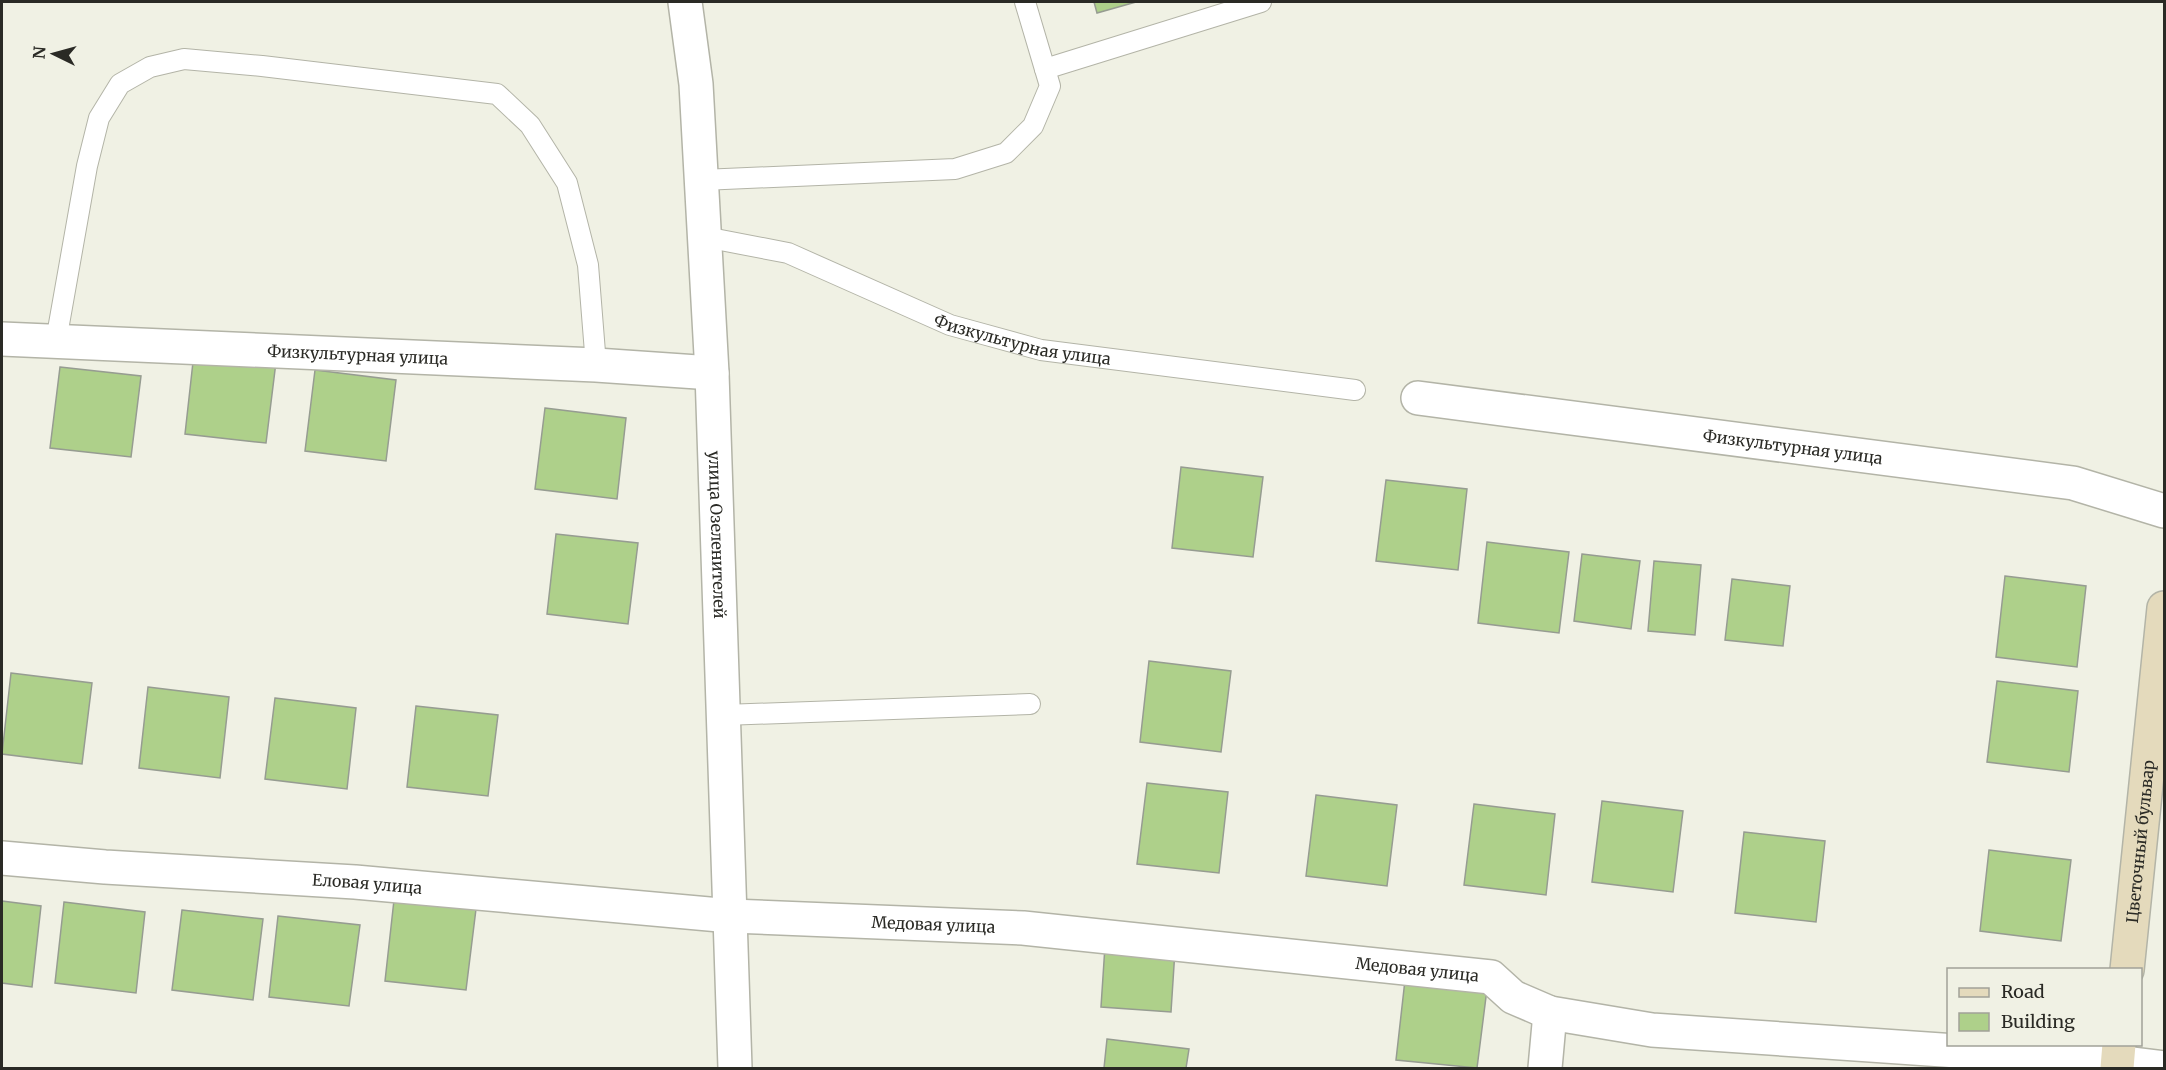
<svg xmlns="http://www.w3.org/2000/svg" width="2166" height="1070" font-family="Merriweather,serif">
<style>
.building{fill:#aed08a;stroke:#969c91;stroke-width:1.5}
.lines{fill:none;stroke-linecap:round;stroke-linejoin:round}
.lane-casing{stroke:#b3b4a7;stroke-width:22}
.street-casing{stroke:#b3b4a7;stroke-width:36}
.secondary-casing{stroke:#b3b4a7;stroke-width:36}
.lane{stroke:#fff;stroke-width:20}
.street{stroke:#fff;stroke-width:33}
.secondary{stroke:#e4dabc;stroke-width:33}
.labels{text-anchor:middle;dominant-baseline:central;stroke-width:4.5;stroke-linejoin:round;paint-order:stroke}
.street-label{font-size:16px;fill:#2a2a25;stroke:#f0f1e4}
</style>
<rect width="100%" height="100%" fill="#f0f1e4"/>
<!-- building -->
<g class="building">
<polygon points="1094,2 1136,2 1097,13"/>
<polygon points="194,353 276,362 266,443 185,434"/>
<polygon points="60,367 141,376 131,457 50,448"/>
<polygon points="315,370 396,380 386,461 305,451"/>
<polygon points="545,408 626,418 617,499 535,489"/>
<polygon points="1181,467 1263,477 1253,557 1172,548"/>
<polygon points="1386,480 1467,489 1458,570 1376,561"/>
<polygon points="556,534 638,543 628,624 547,614"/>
<polygon points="1487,542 1569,552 1559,633 1478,623"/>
<polygon points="1582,554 1640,561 1631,629 1574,621"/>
<polygon points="1654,561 1701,565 1695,635 1648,631"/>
<polygon points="2005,576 2086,586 2077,667 1996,657"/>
<polygon points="1732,579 1790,586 1783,646 1725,640"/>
<polygon points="1149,661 1231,671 1221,752 1140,742"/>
<polygon points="11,673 92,683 82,764 2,754"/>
<polygon points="1997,681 2078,691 2069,772 1987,762"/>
<polygon points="148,687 229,697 220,778 139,768"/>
<polygon points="275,698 356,708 347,789 265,779"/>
<polygon points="416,706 498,715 488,796 407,787"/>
<polygon points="1147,783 1228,792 1219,873 1137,864"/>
<polygon points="1316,795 1397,805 1387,886 1306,876"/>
<polygon points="1602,801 1683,811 1673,892 1592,882"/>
<polygon points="1474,804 1555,814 1546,895 1464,885"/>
<polygon points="1744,832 1825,841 1816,922 1735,913"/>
<polygon points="1989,850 2071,860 2061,941 1980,931"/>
<polygon points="394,900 476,909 466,990 385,981"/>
<polygon points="2,901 41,906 32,987 2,983"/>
<polygon points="64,902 145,912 136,993 55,983"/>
<polygon points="182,910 263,919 253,1000 172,990"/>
<polygon points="278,916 360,925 349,1006 269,997"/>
<polygon points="1105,946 1175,950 1171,1012 1101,1007"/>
<polygon points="1405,980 1487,989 1477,1068 1396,1060"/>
<polygon points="1107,1039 1189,1049 1186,1068 1104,1068"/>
</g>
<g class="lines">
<!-- lane casing -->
<g class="lane-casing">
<g id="lane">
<polyline points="1045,69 1261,2"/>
<polyline points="702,180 955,169 1006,153 1033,126 1050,86 1025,2"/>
<path id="s1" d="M705,237L788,253L950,325L1041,350L1355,390"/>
<polyline points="56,341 87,166 99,118 120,84 150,67 184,59 262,66 497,94 530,125 567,183 588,265 596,365"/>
<polyline points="724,715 1030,704"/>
</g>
</g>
<!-- street casing -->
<g class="street-casing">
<g id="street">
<path id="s2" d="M685,2L696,84L712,373L735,1068"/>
<path id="s3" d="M2,339L596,365L712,373"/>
<path id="s4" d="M1418,398L2073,483L2164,511"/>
<path id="s5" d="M2,858L105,867L355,882L731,916L1023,928L1491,977L1513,997L1550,1013L1652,1030L2117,1062L2164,1068"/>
<polyline points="1545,1068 1550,1013"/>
</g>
</g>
<!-- secondary casing -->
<g class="secondary-casing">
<g id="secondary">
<path id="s6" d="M2127,970L2164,608"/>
<polyline points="2117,1068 2119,1044"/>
</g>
</g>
<!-- lane -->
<use href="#lane" class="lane"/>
<!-- street -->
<use href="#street" class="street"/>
<!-- secondary -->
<use href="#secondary" class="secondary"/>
</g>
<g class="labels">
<!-- street labels -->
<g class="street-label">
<text stroke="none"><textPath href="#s1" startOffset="336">Физкультурная улица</textPath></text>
<text stroke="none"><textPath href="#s3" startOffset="356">Физкультурная улица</textPath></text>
<text stroke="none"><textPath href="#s4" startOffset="378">Физкультурная улица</textPath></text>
<text stroke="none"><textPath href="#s2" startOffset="534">улица Озеленителей</textPath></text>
<text stroke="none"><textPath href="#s6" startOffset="129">Цветочный бульвар</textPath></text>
<text stroke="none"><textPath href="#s5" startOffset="366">Еловая улица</textPath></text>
<text stroke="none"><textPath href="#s5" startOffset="934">Медовая улица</textPath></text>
<text stroke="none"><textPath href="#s5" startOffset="1420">Медовая улица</textPath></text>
</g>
</g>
<!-- border -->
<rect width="2166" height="1070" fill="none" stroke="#2a2a25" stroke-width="6"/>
<!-- legend -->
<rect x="1947" y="968" width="195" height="78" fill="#f0f1e4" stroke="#a1a198" stroke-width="1.5"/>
<rect x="1959" y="988" width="30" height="9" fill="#e4dabc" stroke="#a1a198" stroke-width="1.5"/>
<text x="2001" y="998" font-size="18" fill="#2a2a25">Road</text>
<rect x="1959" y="1013" width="30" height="18" fill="#aed08a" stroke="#a1a198" stroke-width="1.5"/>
<text x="2001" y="1028" font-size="18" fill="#2a2a25">Building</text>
<!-- north arrow -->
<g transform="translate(54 54) rotate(275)" stroke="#f0f1e4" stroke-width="4.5" paint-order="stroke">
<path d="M0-4.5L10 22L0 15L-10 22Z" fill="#2a2a25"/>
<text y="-9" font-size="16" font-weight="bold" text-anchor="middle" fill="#2a2a25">N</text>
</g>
</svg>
